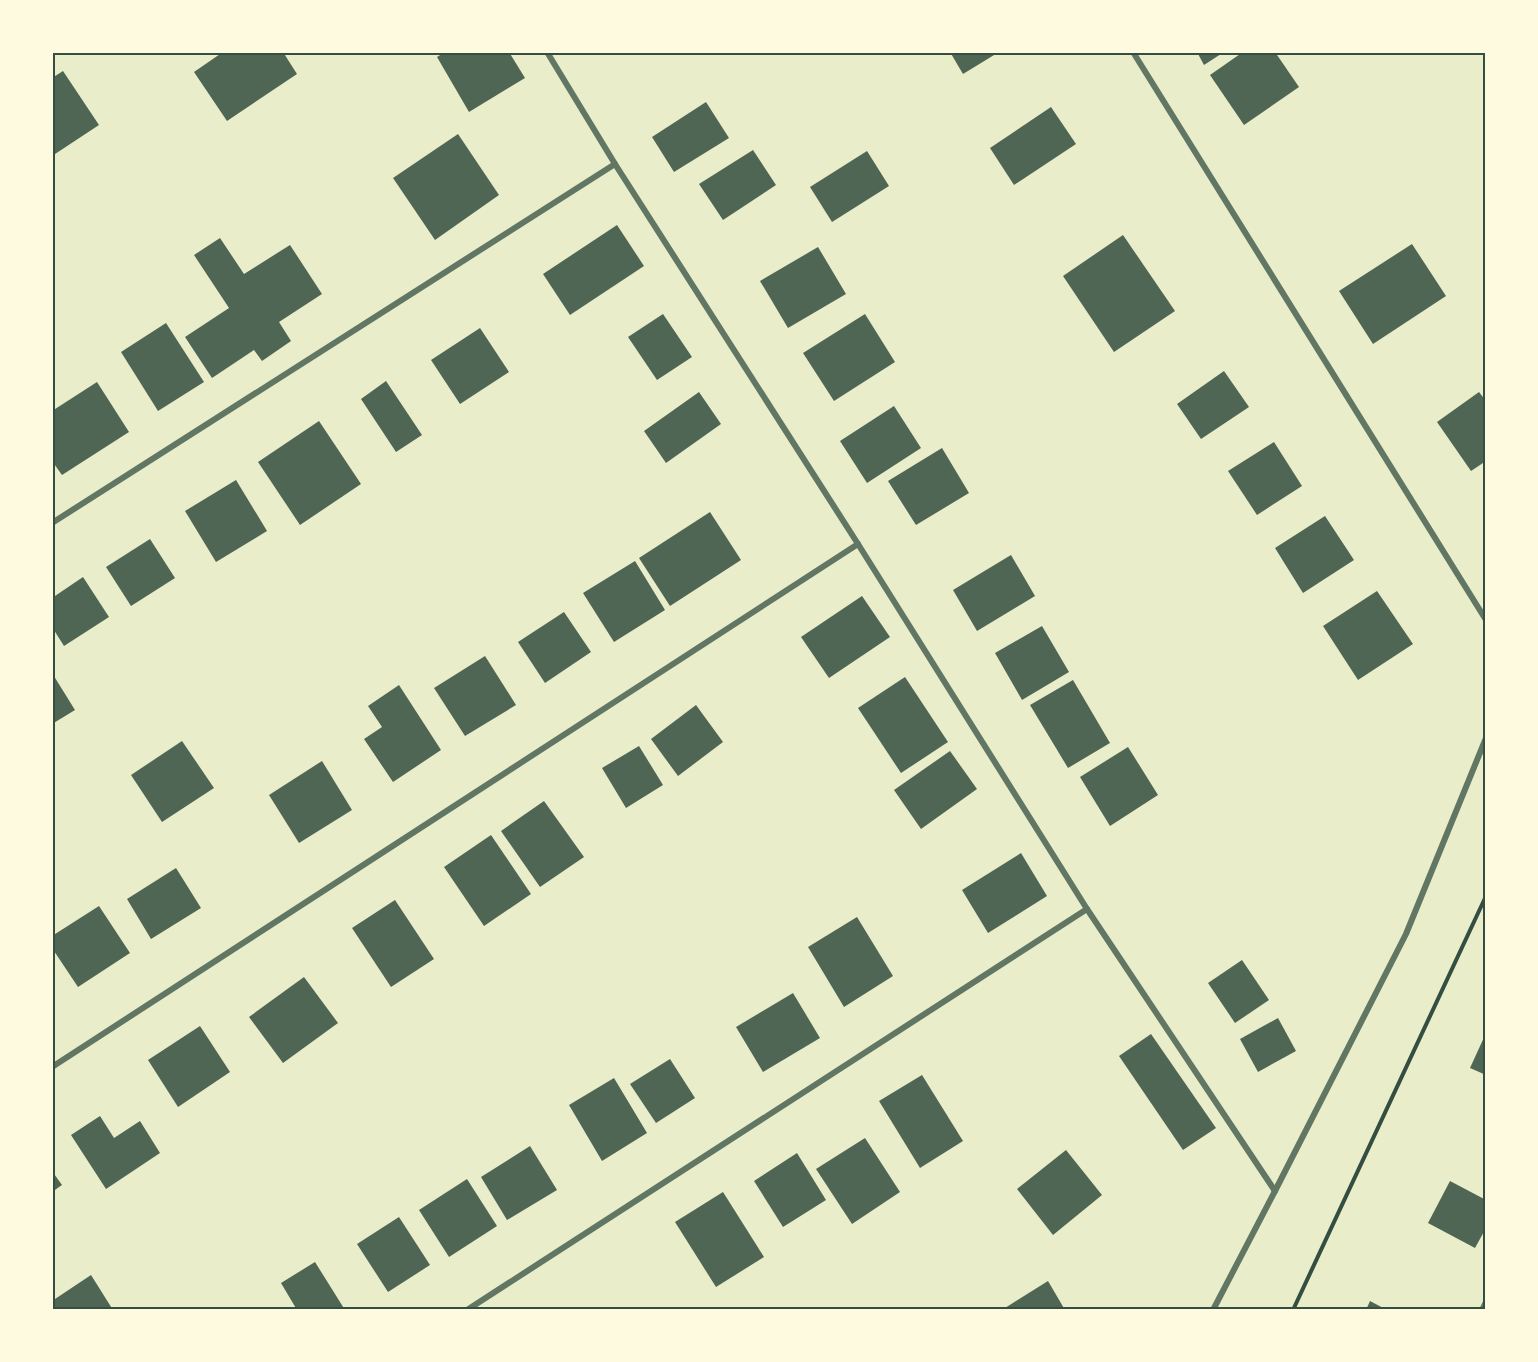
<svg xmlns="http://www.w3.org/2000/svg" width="1538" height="1362" font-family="Inter,sans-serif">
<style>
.building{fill:#4f6655}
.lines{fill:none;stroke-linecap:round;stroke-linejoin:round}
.path{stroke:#344e41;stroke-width:4}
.minor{stroke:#617663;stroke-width:6}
.neatline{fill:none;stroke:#344e41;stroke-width:2}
</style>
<rect width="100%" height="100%" fill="#e9edc9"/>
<!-- building -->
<g class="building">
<polygon points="223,52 283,52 297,74 227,121 194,72"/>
<polygon points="445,52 509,52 525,78 469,112 437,57"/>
<polygon points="950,52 999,52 963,74"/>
<polygon points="1197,52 1224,52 1204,65"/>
<polygon points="1243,52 1275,52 1299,87 1244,125 1210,75"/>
<polygon points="63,71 99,125 52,156 52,78"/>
<polygon points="706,102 729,138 674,172 652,137"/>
<polygon points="1051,107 1076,144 1014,185 990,148"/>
<polygon points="458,134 499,195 435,240 393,178"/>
<polygon points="753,150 776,185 723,220 699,184"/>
<polygon points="867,151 889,186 832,222 810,187"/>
<polygon points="617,225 644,266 570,315 543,274"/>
<polygon points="1123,235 1175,311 1114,352 1063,276"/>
<polygon points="220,238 244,274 290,245 322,294 279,322 291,341 262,361 254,350 212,378 185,337 229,308 194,255"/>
<polygon points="1412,244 1446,296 1373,344 1339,291"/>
<polygon points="818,247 846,294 788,328 760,281"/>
<polygon points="663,314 692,357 657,380 628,337"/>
<polygon points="865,314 895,362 834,401 803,353"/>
<polygon points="166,323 204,382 158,411 121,352"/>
<polygon points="480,328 509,372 460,404 431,360"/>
<polygon points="1224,371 1249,407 1201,439 1177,404"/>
<polygon points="386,381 422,435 396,452 361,399"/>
<polygon points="97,382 129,432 62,475 52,461 52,411"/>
<polygon points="699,392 721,424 666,463 644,431"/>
<polygon points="1479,392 1486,401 1486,461 1471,471 1437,422"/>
<polygon points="894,406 921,448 867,483 840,441"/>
<polygon points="319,421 361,484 300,525 258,462"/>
<polygon points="1274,442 1302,486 1257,515 1228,471"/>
<polygon points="942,448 969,493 916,525 888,481"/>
<polygon points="236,480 267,531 216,562 185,511"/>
<polygon points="710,512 741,560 670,606 639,558"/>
<polygon points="1325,516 1354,560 1303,593 1275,548"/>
<polygon points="150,539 175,578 131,606 106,567"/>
<polygon points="1011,555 1035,596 977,631 953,590"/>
<polygon points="635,561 665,610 614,642 583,593"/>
<polygon points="83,577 109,617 64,646 52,627 52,598"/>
<polygon points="1377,591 1413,644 1358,680 1323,626"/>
<polygon points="862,596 890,637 829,678 801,637"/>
<polygon points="564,612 591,652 545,683 518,642"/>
<polygon points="1042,626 1069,672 1022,700 995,653"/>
<polygon points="485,656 516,705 465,736 434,688"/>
<polygon points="52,673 75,710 52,724"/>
<polygon points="905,677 948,742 901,773 858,708"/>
<polygon points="1073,680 1110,743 1068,768 1030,705"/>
<polygon points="399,685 441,750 393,782 364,739 382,727 368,706"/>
<polygon points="696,705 723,742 678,776 651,739"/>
<polygon points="182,741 214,788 162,822 131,775"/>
<polygon points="639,746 663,785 626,808 602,768"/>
<polygon points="1128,747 1158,795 1110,826 1080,777"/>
<polygon points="950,751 977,789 921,829 894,790"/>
<polygon points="322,761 352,810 299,843 269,795"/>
<polygon points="544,801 584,857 540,887 501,831"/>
<polygon points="491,835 531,894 484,926 444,867"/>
<polygon points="1021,853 1047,896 988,933 962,890"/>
<polygon points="176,868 201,908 151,939 127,899"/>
<polygon points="395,900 434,959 391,987 352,928"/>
<polygon points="99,906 130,953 78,987 52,948 52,936"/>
<polygon points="857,917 893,976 844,1007 808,947"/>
<polygon points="1242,960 1269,1000 1235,1023 1208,983"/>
<polygon points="304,977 338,1023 283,1063 249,1017"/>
<polygon points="793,993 820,1038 763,1072 736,1027"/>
<polygon points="1278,1018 1296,1051 1258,1072 1240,1039"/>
<polygon points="200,1026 230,1072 178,1107 148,1060"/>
<polygon points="1486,1033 1486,1075 1470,1068"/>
<polygon points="1151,1034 1216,1128 1183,1150 1119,1056"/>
<polygon points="670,1059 695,1098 656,1123 630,1084"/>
<polygon points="922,1075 963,1141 920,1168 879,1101"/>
<polygon points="614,1078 647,1133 602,1161 569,1105"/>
<polygon points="100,1116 114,1138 140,1121 160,1153 106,1189 71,1135"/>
<polygon points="865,1138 900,1192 852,1224 816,1169"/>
<polygon points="530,1146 557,1190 507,1220 481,1177"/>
<polygon points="1066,1150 1102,1195 1053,1235 1017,1189"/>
<polygon points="797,1153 826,1200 783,1227 754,1181"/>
<polygon points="52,1171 62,1185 52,1192"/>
<polygon points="467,1179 497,1226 449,1257 419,1210"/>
<polygon points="1450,1181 1486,1200 1486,1228 1475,1248 1428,1223"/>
<polygon points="723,1192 764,1257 716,1287 675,1222"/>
<polygon points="399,1217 430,1265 388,1292 357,1244"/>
<polygon points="315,1262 345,1310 297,1310 281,1283"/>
<polygon points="91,1275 113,1310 52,1310 52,1301"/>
<polygon points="1048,1281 1065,1310 1006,1310 1005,1308"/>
<polygon points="1370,1301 1387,1310 1366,1310"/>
</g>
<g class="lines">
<!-- path -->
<polyline class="path" points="1293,1310 1486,896"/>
<!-- minor -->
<g class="minor">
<polyline points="547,52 615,164 858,544 1087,909 1275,1191"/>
<polyline points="1133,52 1486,620"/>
<polyline points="52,523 615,164"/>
<polyline points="52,1067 858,544"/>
<polyline points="467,1310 1087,909"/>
<polyline points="1213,1310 1275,1191 1406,934 1486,738"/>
<polyline points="1482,1310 1486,1302"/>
</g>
</g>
<!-- border -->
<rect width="1538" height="1362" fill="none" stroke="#fefae0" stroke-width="108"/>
<rect x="54" y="54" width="1430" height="1254" class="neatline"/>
</svg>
